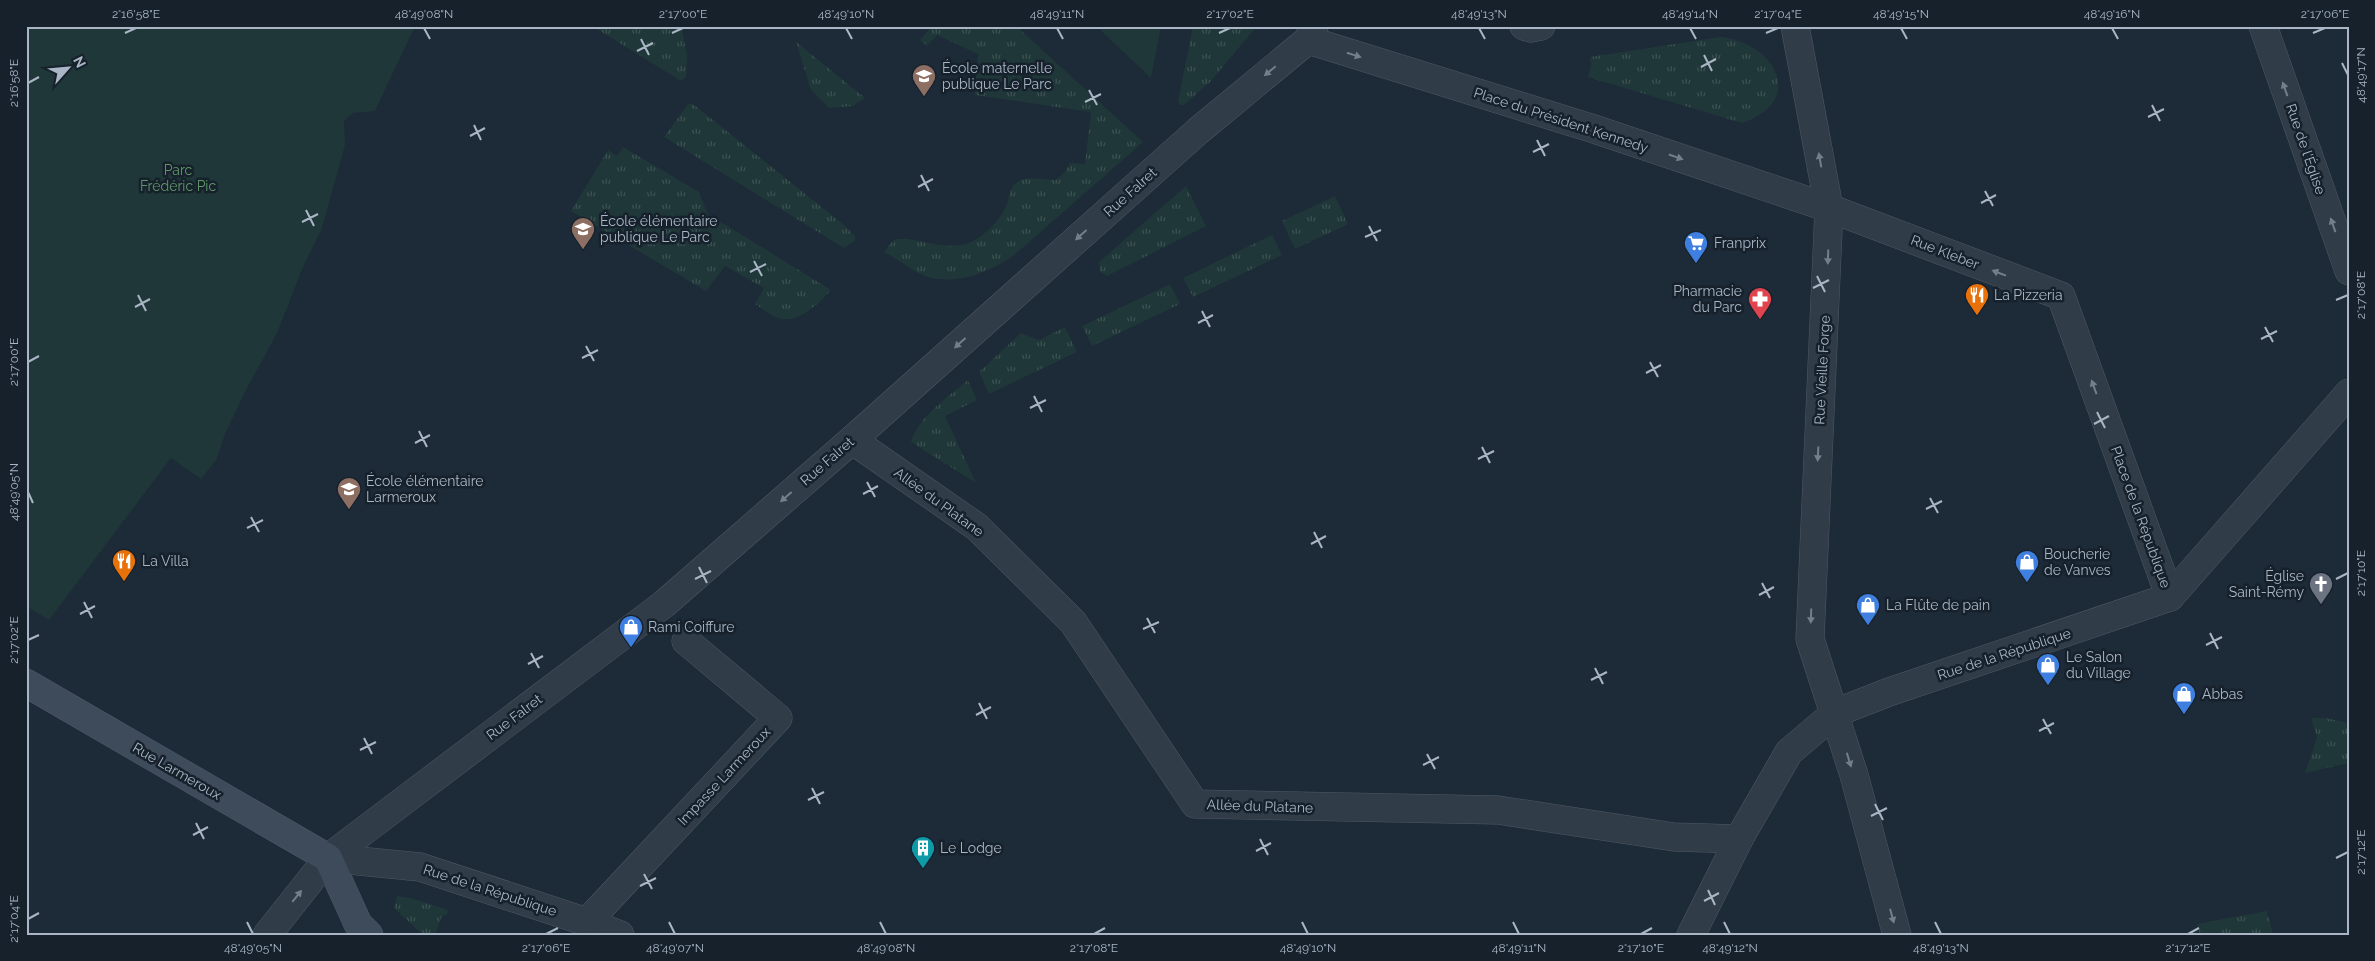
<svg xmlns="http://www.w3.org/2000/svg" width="2375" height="961" font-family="Raleway,sans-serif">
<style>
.grass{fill:url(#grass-tufts)}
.park{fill:#1f3738}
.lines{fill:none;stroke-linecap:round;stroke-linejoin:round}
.street-casing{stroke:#4e5966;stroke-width:29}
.secondary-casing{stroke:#4e5966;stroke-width:29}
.street{stroke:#303c47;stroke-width:28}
.secondary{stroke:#3e4b5b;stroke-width:28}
.oneway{fill:#737f8c}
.ticks{fill:none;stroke:#aab6c5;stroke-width:2}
.labels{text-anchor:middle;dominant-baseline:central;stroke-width:5;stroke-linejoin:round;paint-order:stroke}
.poi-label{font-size:14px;fill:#aab6c5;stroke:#16212c;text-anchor:start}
.street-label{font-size:14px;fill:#aab6c5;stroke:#16212c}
.park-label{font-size:14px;fill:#609769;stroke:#16212c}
.neatline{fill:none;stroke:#aab6c5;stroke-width:2}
.ticks-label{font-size:12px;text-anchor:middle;fill:#aab6c5}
</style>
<defs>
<pattern id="grass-tufts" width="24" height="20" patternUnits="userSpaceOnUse" patternTransform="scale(1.25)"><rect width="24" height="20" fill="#1f3738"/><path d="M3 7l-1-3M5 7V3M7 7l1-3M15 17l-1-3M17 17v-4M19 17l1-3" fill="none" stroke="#3d5253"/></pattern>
</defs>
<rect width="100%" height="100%" fill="#1d2a37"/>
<!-- grass -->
<g class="grass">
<polygon points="592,26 681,26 687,55 686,77 681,81"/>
<path d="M932,26H1016L1143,142L1012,257C987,273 957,285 928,277C913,272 898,259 884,252C887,248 890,243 894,240C907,234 942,251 966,244C982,239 1001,220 1007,204C1010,194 1009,184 1022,180C1031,176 1046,180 1056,180L1065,172L1070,163L1085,164L1091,112L975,95L978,54L937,35L927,46L920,40Z"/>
<polygon points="1193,26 1257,26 1210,82 1184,105 1180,105 1178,101"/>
<path d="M1720,37C1774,42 1808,100 1742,123L1588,77L1591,66L1590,57Z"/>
<polygon points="796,42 865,98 853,106 829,108 811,90"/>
<polygon points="688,104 693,104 844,225 855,236 855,241 844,248 664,137"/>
<path d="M623,147L699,192L708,214L831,290C819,303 798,325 778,318C770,316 762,308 755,304L764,288L725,266L706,291L571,211L608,150L617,156Z"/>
<polygon points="1186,186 1206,226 1107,276 1100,272 1099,262"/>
<polygon points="1335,196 1348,224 1295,249 1282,221"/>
<polygon points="1272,235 1282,255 1193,297 1183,278"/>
<polygon points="1170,284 1180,304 1092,346 1082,326"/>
<polygon points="1065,327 1077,352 989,394 979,372 1021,333 1039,340"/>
<path d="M968,380L977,400L945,416L976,483L911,442C919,416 948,397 968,380Z"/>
<polygon points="2311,718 2325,718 2349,723 2349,763 2305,773 2317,737"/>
<polygon points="397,896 411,898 448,910 447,914 442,916 435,935 423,935 394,908"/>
<polygon points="2267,911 2273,935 2200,935 2197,924"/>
</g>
<!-- park -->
<g class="park">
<polygon points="26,26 415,26 375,111 353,113 344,121 345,145 322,228 303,267 277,333 245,392 225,434 217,459 201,479 171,458 49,620 26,606"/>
<polygon points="1096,26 1161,26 1151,78"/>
</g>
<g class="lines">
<!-- street casing -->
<g class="street-casing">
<g id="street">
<polyline points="1524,26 1531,28 1541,26"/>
<polyline points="1795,26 1829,208 1810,639 1854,775 1897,935"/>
<polyline points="2263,26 2349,271"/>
<polyline points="1308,40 1594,129 1829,208 2061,296 2170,597"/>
<polyline points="852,440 977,527 1073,622 1195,804 1498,810 1674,837 1739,839"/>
<polyline points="328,858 420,867 587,922 620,935"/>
<polyline points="587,922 778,718 686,641"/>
<polyline points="267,935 328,858 664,604 852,440 1198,131 1308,40 1314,26"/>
<polyline points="1691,935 1740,837 1789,752 1835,713 1889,692 2170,597 2349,393"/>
</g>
</g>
<!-- secondary casing -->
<g class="secondary-casing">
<polyline id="secondary" points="26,683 328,858 358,924 369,935"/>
</g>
<!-- street -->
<use href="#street" class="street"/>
<!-- secondary -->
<use href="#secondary" class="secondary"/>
</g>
<!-- one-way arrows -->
<defs><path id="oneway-solid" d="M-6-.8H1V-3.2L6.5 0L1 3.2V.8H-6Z" transform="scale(1.25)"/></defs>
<g class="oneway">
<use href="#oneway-solid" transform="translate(1354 55) rotate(17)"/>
<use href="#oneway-solid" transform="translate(1270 71) rotate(140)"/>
<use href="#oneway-solid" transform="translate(2285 89) rotate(-109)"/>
<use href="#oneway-solid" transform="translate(1676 157) rotate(19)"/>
<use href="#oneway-solid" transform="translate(1820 160) rotate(-100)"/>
<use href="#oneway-solid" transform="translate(2333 225) rotate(-109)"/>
<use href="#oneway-solid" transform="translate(1081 235) rotate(138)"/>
<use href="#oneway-solid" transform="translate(1828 257) rotate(92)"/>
<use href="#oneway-solid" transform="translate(1999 273) rotate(-159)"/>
<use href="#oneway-solid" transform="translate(960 343) rotate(138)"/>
<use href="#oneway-solid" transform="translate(2094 387) rotate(-110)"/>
<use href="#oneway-solid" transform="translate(1818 454) rotate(93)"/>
<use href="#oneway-solid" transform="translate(786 497) rotate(139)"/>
<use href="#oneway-solid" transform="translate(1811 616) rotate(92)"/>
<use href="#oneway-solid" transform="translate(1849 760) rotate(73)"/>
<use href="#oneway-solid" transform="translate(297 896) rotate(-51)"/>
<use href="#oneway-solid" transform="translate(1892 916) rotate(75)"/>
</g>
<!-- ticks -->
<path class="ticks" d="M424,28L430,39M846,28L852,39M1057,28L1063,39M1479,28L1485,39M1690,28L1696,39M1901,28L1907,39M2112,28L2118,39M125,33L136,28M672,33L683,28M1219,33L1230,28M1766,33L1778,28M2313,33L2325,28M641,39L649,55M637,51L653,43M1704,55L1712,71M2342,63L2348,75M1701,67L1716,59M28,83L39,77M1089,90L1097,105M1085,102L1101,94M2152,105L2160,121M2148,117L2164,109M474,125L481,140M470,136L485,128M1537,140L1545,156M1533,152L1549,144M921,175L929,191M918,187L933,179M1985,191L1993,206M1981,203L1996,195M306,210L314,226M302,222L318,214M1369,226L1377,241M1365,237L1381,230M754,261L762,276M750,272L766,264M1817,276L1825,292M1813,288L1829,280M138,295L146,311M2336,300L2348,295M135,307L150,299M1202,311L1210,327M1198,323L1213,315M2265,327L2273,342M2261,339L2277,331M586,346L594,361M582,358L598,350M28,362L39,356M1650,362L1658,377M1646,373L1661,365M1034,396L1042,412M1030,408L1046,400M2097,412L2105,428M2094,424L2109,416M419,431L427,447M415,443L430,435M1482,447L1490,463M1478,459L1494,451M867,482L875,497M28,492L33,503M863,494L878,486M1930,498L1938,513M1926,509L1942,501M251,517L259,532M247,528L263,520M1314,532L1322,548M1311,544L1326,536M699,567L707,583M695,579L711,571M2336,579L2348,573M1762,583L1770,598M1759,595L1774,587M84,602L92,618M80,614L95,606M1147,618L1155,633M1143,629L1159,622M2210,633L2218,649M28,640L39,635M2206,645L2222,637M531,653L539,668M528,664L543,656M1595,668L1603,684M1591,680L1607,672M979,703L987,719M976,715L991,707M2043,719L2051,734M2039,731L2054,723M364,738L372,754M360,750L376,742M1427,754L1435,769M1423,765L1439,757M812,788L820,804M808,800L824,792M1875,804L1883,820M1871,816L1887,808M196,823L204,839M193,835L208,827M1260,839L1268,855M1256,851L1271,843M2336,858L2348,852M644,874L652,889M640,886L656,878M1708,890L1715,905M1704,901L1719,893M28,919L39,913M247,922L253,934M669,922L675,934M880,922L886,934M1302,922L1308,934M1513,922L1519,934M1724,922L1730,934M1935,922L1941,934M546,934L558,928M1094,934L1105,928M1641,934L1652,928M2188,934L2199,928"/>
<!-- icons -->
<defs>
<g id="school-pin" transform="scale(1.25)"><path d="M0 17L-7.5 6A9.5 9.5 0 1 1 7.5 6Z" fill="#8d6e63" stroke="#16212c"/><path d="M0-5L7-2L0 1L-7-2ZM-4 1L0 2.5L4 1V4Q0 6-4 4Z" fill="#fff"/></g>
<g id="supermarket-pin" transform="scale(1.25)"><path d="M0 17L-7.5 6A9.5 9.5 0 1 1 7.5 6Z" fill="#3f7fe0" stroke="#16212c"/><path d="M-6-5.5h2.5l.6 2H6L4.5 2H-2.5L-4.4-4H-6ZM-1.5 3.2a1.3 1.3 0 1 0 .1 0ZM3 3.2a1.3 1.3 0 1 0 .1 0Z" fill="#fff"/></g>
<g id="restaurant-pin" transform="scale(1.25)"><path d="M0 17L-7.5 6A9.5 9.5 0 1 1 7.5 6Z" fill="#e8710a" stroke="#16212c"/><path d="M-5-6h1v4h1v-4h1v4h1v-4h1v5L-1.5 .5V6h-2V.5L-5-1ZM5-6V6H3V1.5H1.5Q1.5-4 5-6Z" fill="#fff"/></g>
<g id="pharmacy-pin" transform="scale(1.25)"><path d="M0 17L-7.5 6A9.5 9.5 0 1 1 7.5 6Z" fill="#e0444e" stroke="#16212c"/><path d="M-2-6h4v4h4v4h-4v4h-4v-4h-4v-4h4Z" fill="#fff"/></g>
<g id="shop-pin" transform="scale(1.25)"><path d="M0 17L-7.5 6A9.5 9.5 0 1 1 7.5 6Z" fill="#3f7fe0" stroke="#16212c"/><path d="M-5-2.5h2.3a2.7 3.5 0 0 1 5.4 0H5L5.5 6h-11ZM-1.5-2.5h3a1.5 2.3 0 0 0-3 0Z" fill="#fff"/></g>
<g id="church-pin" transform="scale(1.25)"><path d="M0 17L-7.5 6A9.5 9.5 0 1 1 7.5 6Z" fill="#6b7280" stroke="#16212c"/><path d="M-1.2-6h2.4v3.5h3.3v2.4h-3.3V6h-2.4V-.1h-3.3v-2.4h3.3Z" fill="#fff"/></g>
<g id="building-pin" transform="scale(1.25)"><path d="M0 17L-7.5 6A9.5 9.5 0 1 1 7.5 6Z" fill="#0f9aa8" stroke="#16212c"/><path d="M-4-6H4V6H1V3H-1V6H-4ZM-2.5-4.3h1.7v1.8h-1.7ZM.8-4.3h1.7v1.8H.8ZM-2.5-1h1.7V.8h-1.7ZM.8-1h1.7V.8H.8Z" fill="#fff"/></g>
</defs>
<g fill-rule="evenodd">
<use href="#school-pin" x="924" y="76"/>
<use href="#school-pin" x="583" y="229"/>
<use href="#supermarket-pin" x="1696" y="243"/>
<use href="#restaurant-pin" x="1977" y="295"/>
<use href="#pharmacy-pin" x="1760" y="299"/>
<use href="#school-pin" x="349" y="489"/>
<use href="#restaurant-pin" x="124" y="561"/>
<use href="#shop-pin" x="2027" y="562"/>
<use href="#church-pin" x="2321" y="584"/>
<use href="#shop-pin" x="1868" y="605"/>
<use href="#shop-pin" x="631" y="627"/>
<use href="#shop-pin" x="2048" y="665"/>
<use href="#shop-pin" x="2184" y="694"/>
<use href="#building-pin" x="923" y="848"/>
</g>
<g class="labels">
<!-- poi labels -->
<g class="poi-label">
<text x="942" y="68">École maternelle<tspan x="942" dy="16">publique Le Parc</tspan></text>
<text x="600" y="221">École élémentaire<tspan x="600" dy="16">publique Le Parc</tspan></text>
<text x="1714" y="243">Franprix</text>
<text x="1742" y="291" text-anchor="end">Pharmacie<tspan x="1742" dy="16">du Parc</tspan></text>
<text x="1994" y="295">La Pizzeria</text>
<text x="366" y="481">École élémentaire<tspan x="366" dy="16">Larmeroux</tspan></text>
<text x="2044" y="554">Boucherie<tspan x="2044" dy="16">de Vanves</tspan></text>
<text x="142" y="561">La Villa</text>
<text x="2304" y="576" text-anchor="end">Église<tspan x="2304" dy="16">Saint-Rémy</tspan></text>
<text x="1886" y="605">La Flûte de pain</text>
<text x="648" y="627">Rami Coiffure</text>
<text x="2066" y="657">Le Salon<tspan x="2066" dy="16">du Village</tspan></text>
<text x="2202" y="694">Abbas</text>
<text x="940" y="848">Le Lodge</text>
</g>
<!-- street labels -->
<g class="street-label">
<text transform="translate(1561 120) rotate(18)">Place du Président Kennedy</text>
<text transform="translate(2306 149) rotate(71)">Rue de l'Église</text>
<text transform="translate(1130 192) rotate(-42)">Rue Falret</text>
<text transform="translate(1945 252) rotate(21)">Rue Kleber</text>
<text transform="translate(1822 370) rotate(-87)">Rue Vieille Forge</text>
<text transform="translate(827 461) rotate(-41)">Rue Falret</text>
<text transform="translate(939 502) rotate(36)">Allée du Platane</text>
<text transform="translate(2141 517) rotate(70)">Place de la République</text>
<text transform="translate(2004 654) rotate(-18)">Rue de la République</text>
<text transform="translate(514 717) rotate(-37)">Rue Falret</text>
<text transform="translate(177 771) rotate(30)">Rue Larmeroux</text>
<text transform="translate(724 776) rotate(-47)">Impasse Larmeroux</text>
<text transform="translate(1260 806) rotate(2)">Allée du Platane</text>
<text transform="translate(490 890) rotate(18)">Rue de la République</text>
</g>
<!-- park labels -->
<g class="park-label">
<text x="178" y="170">Parc<tspan x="178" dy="16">Frédéric Pic</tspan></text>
</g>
</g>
<!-- border -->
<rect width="2375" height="961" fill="none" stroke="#16212c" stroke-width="55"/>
<!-- north arrow -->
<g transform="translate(68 68) rotate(63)" stroke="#16212c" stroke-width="4" paint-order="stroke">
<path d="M0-4L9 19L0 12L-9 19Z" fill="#aab6c5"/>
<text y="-8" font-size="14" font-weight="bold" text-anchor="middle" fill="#aab6c5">N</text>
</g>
<rect x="28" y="28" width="2320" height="906" class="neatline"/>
<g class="ticks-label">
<text x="136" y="18">2°16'58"E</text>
<text x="424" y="18">48°49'08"N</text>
<text x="683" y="18">2°17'00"E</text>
<text x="846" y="18">48°49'10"N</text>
<text x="1057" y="18">48°49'11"N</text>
<text x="1230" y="18">2°17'02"E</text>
<text x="1479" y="18">48°49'13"N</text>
<text x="1690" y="18">48°49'14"N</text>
<text x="1778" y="18">2°17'04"E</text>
<text x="1901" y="18">48°49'15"N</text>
<text x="2112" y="18">48°49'16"N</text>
<text x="2325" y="18">2°17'06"E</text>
<text transform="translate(2361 75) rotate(-90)" y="4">48°49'17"N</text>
<text transform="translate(14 83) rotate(-90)" y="4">2°16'58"E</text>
<text transform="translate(2361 295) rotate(-90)" y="4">2°17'08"E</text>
<text transform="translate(14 362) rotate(-90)" y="4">2°17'00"E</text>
<text transform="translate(14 492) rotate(-90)" y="4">48°49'05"N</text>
<text transform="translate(2361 573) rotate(-90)" y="4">2°17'10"E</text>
<text transform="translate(14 640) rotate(-90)" y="4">2°17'02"E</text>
<text transform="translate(2361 852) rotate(-90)" y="4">2°17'12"E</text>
<text transform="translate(14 919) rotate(-90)" y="4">2°17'04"E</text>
<text x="253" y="952">48°49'05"N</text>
<text x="546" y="952">2°17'06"E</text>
<text x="675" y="952">48°49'07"N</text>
<text x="886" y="952">48°49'08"N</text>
<text x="1094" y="952">2°17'08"E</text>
<text x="1308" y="952">48°49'10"N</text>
<text x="1519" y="952">48°49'11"N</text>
<text x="1641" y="952">2°17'10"E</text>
<text x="1730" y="952">48°49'12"N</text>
<text x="1941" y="952">48°49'13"N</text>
<text x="2188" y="952">2°17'12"E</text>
</g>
</svg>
